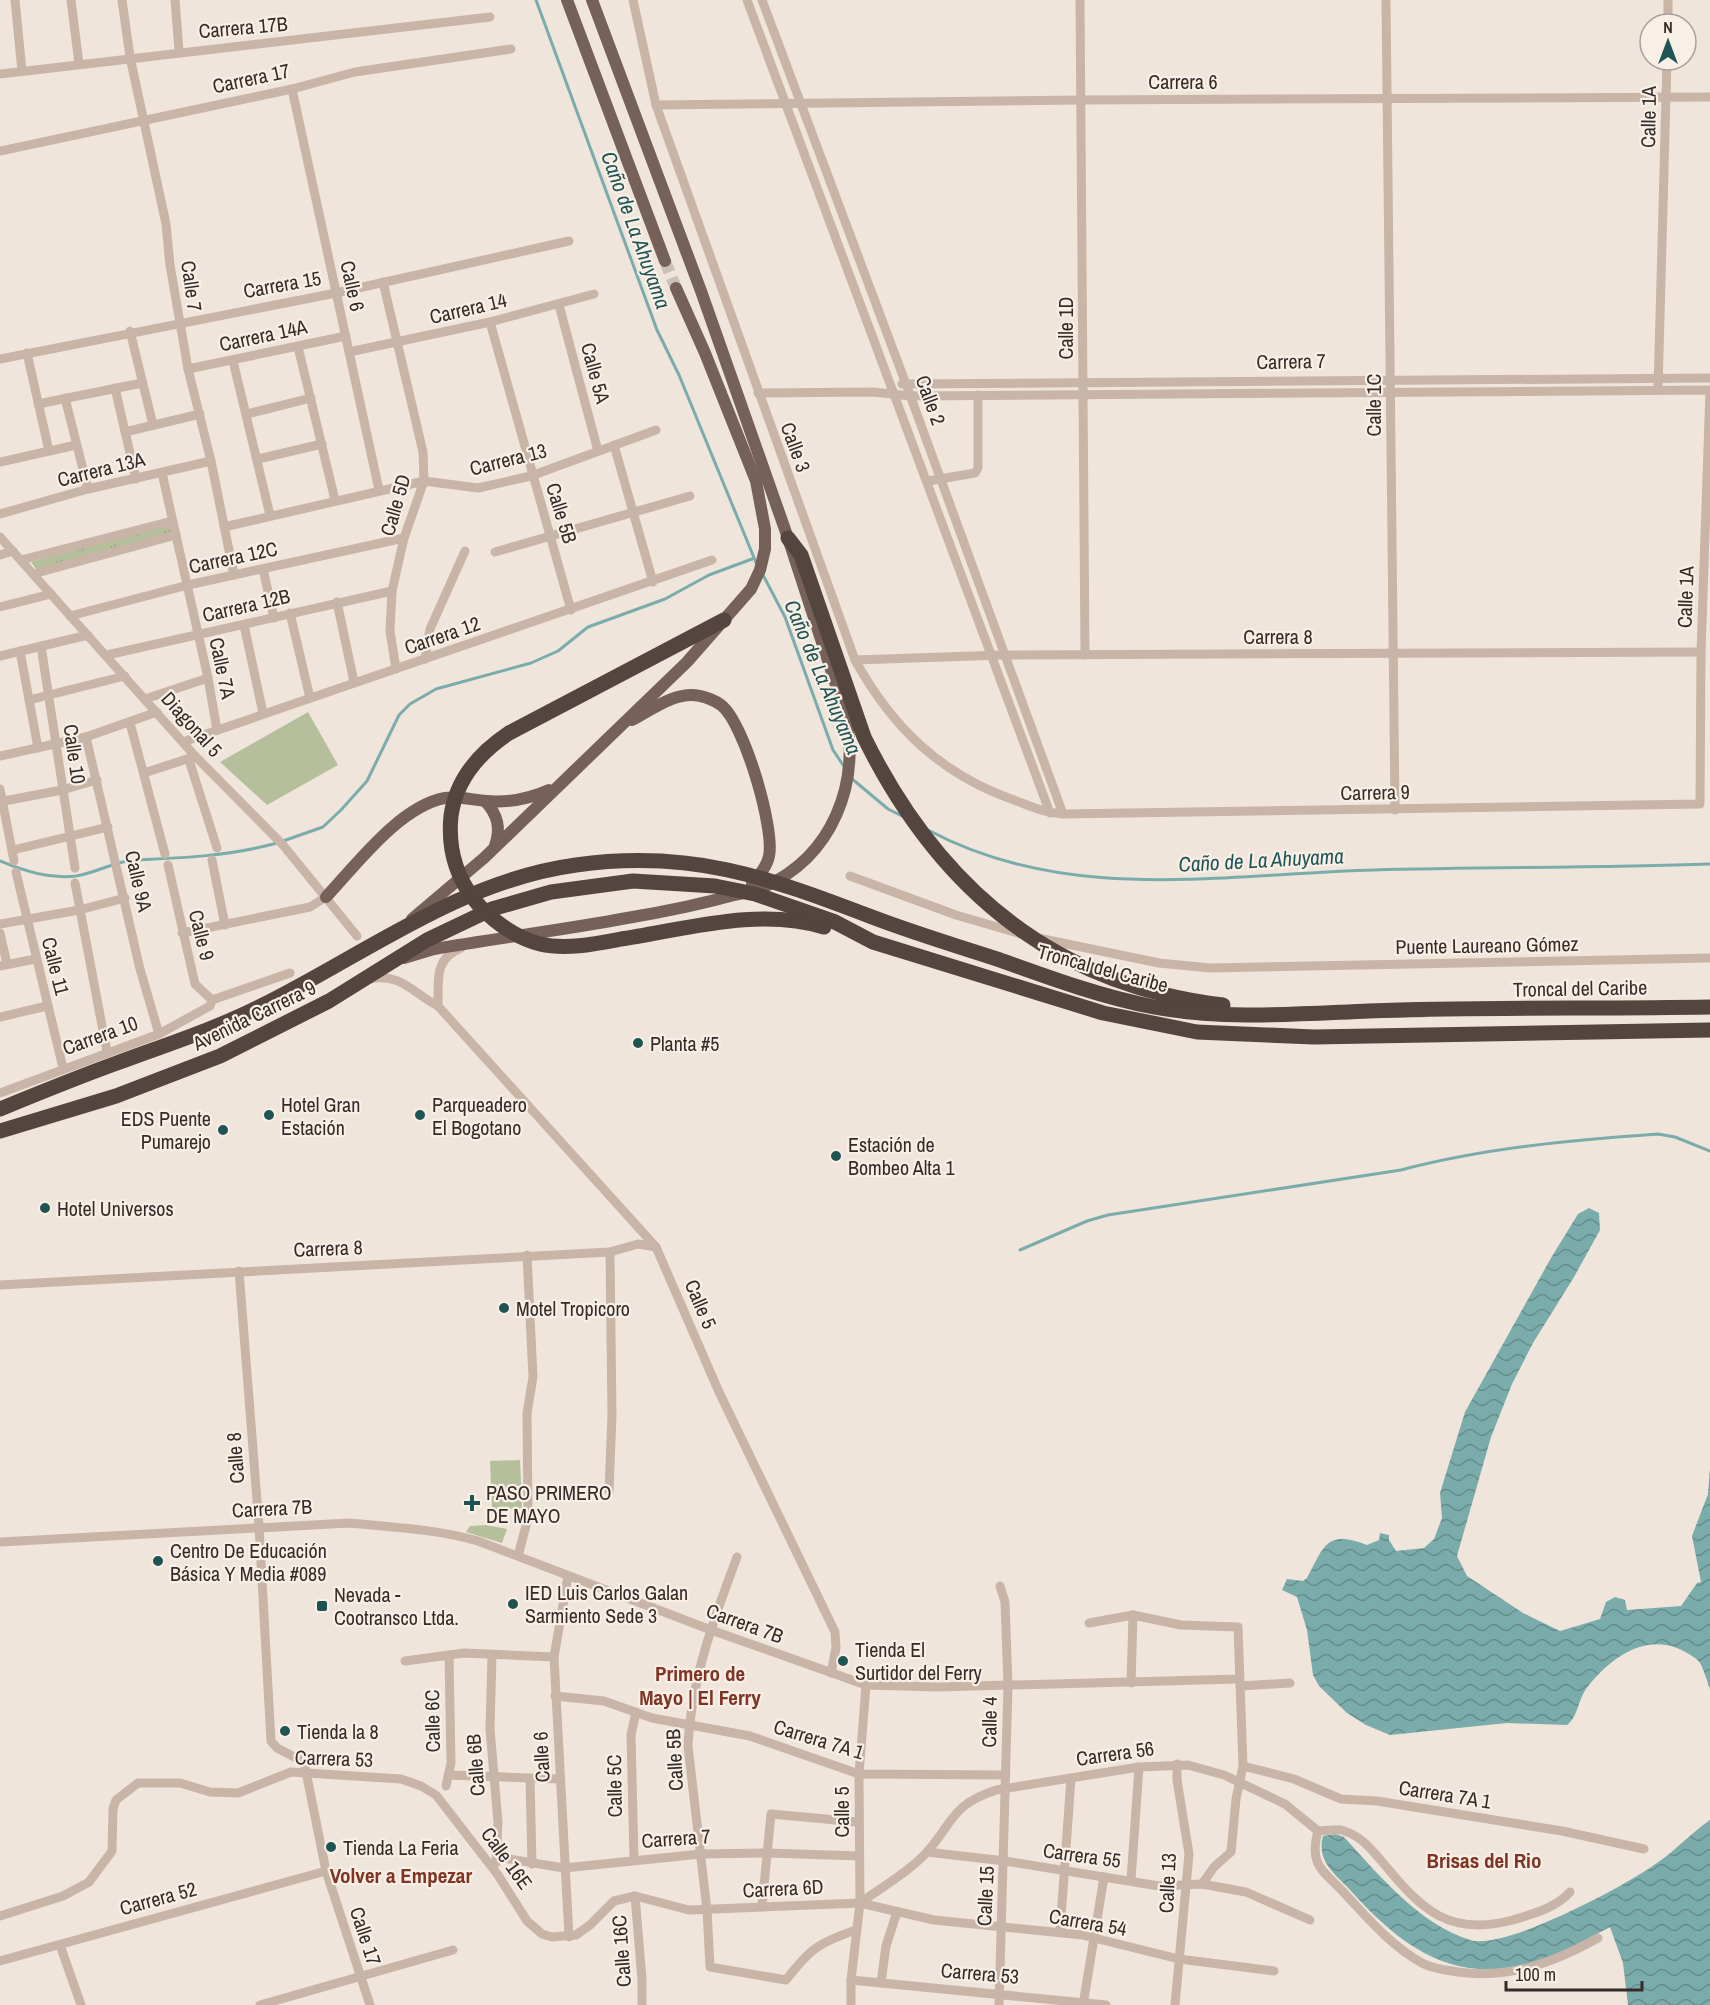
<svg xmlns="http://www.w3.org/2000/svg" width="1710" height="2005" font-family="'Archivo Narrow',sans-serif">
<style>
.grass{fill:url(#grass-tufts)}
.pitch{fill:#b5bf9c}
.water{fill:url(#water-waves)}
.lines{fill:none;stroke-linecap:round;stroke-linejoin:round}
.stream{stroke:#7bacac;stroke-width:3}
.major-tunnel{stroke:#cbc0b7;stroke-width:12;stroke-dasharray:12 6;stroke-linecap:butt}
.minor{stroke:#c8b5a7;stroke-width:9}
.major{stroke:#766159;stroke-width:12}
.highway{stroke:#55453f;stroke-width:15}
.poi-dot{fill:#1f5454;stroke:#f8efe7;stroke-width:2}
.labels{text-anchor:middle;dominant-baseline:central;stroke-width:4.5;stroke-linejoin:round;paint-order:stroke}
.street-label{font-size:20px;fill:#352b28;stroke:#f8efe7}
.poi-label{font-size:20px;fill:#352b28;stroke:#f8efe7;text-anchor:start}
.water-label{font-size:21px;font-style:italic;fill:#1f5454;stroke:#f8efe7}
.neighbourhood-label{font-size:21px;font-weight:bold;fill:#803524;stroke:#f8efe7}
</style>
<defs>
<pattern id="grass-tufts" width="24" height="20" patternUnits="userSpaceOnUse" patternTransform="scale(1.5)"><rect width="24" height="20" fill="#b5bf9c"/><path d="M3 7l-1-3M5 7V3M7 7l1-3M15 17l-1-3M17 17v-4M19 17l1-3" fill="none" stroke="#9ca486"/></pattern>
<pattern id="water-waves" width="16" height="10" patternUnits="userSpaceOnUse" patternTransform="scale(1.5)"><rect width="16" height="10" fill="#7bacac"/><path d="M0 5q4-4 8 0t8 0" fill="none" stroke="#668c8c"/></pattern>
</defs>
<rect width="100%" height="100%" fill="#f0e5db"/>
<!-- grass -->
<g class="grass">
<polygon points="170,523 172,534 36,569 31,562"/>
<polygon points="486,1525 507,1529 502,1543 466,1532 470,1526"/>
</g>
<!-- pitch -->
<g class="pitch">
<polygon points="308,712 338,765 267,805 220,762"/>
<polygon points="520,1460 522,1508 492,1509 490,1461"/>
</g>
<!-- water -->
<g class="water">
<path d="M1589,1208L1599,1213L1600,1230L1574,1277L1533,1343L1512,1384L1491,1437L1457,1556L1467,1576L1523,1613L1560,1631L1600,1619L1606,1602L1615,1597L1625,1600L1627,1610L1681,1606L1697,1583L1701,1582L1692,1536L1708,1494L1710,1468V1689C1707,1681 1704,1670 1700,1663C1696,1657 1684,1651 1677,1648C1641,1634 1607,1661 1586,1689C1578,1700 1578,1717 1567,1725L1507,1723L1390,1735L1366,1725L1347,1713L1319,1686L1313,1675L1307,1630L1297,1597L1282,1590L1287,1579L1303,1581L1307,1578C1325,1544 1327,1530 1367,1545L1379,1540L1380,1533L1389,1535V1540L1396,1551L1424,1548L1434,1539L1442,1518L1440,1493L1465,1412L1551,1258L1578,1214Z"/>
<path d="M1710,1820V2005H1628L1623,1963L1610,1927C1587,1939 1564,1952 1539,1961C1459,1987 1404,1950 1353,1893C1337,1875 1316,1863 1323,1836L1335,1834L1344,1837C1379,1875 1419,1924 1470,1940C1504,1951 1627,1885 1657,1863C1676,1850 1691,1833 1710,1820Z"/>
</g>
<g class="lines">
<!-- stream -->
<g class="stream">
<polyline points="536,0 657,330 679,375 757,565"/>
<polyline points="762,573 785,617 833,750 845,768"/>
<polyline points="851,778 888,809 904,817"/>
<path d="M928,830C1068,905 1222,874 1374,870C1486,867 1598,868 1710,864"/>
<polyline points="283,841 323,827 341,810 367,781 399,715 410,704 436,689 531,663 558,651 588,627 665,599 709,575 752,559"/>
<path d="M0,861C24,871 49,879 76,876C96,873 115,861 135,860C183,858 230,856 277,843"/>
<path d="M1020,1250L1087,1221L1108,1215L1401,1170C1484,1148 1572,1140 1658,1134L1675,1137L1710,1151"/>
</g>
<!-- major-tunnel -->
<polyline class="major-tunnel" points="665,261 676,288"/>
<!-- minor -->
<g class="minor">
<polyline points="15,0 22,71"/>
<polyline points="71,0 79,64"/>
<polyline points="122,0 130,57 166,224 170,265 188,369 211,461 234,575"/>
<polyline points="175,0 179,51"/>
<path d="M633,0L656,105L855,660C892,727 940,774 1014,800C1030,806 1045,813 1063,814L1700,804L1701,652L1710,390L910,396L873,392L758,393"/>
<polyline points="747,0 1050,813"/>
<polyline points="762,0 906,384 1063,814"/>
<polyline points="1080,0 1085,655"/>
<polyline points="1386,0 1395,810"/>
<polyline points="1668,24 1668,0"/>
<polyline points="0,74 490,17"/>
<polyline points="292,89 379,490"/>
<polyline points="656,105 1081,100 1710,97"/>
<polyline points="0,151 292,89 355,72 511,49"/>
<polyline points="383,282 423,452 424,481 404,538 392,591 390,631 396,669"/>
<polyline points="559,305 598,451"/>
<polyline points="490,322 571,610"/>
<polyline points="130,331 153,425"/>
<polyline points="298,347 335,500"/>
<polyline points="349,352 490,322 594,294"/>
<polyline points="27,353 49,451"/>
<polyline points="0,359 336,293 569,241"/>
<polyline points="233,361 270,515"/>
<polyline points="188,369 346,336"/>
<polyline points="902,384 1710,378"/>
<polyline points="115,388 136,479"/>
<polyline points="1658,390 1667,60"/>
<polyline points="65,398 88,489"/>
<polyline points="38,404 142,383"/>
<polyline points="247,414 311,398"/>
<polyline points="125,432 200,414"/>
<polyline points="614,445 653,582"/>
<polyline points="258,459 322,444"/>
<polyline points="0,462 76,445"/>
<polyline points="162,473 208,678 217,730"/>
<polyline points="928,481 969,474 975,473 978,468 978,395"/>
<polyline points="0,514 88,489 211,461"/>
<polyline points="224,527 424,481 478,488 531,476 656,430"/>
<polyline points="0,537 195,756 283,845 357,936"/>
<polyline points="495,552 690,496"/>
<polyline points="0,555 13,551"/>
<polyline points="21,560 172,521"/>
<polyline points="263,569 274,618"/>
<polyline points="33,574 176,535"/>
<polyline points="337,602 354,682"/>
<polyline points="0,607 51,594"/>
<polyline points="290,613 310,698"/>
<polyline points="70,616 188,585 404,538"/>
<polyline points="244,625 263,713"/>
<polyline points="41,646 75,868"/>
<polyline points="20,651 38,748"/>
<polyline points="107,655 392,591"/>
<polyline points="0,656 88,635"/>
<polyline points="425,659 430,629 465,551"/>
<polyline points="855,660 1003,655 1701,652"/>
<polyline points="145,699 208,678"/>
<polyline points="29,700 125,676"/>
<polyline points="130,723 165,854"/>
<polyline points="86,737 140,969 159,1034"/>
<polyline points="183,742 712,560"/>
<polyline points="0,756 86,737 157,712"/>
<polyline points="189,760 217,848"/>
<polyline points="144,773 193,757"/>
<polyline points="0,789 14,861"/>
<polyline points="4,801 62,790 97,780"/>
<polyline points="13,850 108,827"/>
<polyline points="212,860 225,925"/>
<polyline points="16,872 63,1068"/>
<polyline points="850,876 956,915 1021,934"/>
<polyline points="75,883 107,1052"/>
<polyline points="0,924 79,910 125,898"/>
<polyline points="0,933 7,964"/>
<polyline points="182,933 310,907 326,897"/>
<polyline points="1043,939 1159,963 1210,968 1710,958"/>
<polyline points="0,966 35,959"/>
<path d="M370,979C400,972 414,994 438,1006L656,1247L719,1392L835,1632L836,1648L831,1673"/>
<polyline points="212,1000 290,973"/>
<path d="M438,1006C439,982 433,959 461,948"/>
<polyline points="0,1017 47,1006"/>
<polyline points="0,1093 159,1034 210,1006 212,1000 195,984 168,865"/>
<polyline points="239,1271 259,1526 271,1741 277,1748 304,1762 326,1871 370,2005"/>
<polyline points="0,1285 610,1252 638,1244 656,1247"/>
<polyline points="609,1491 612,1415 610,1252"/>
<path d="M0,1542L349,1523C392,1527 436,1529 478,1541L711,1630L866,1685L937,1687L1239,1679"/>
<polyline points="518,1556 528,1518 527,1413 533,1377 527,1255"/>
<path d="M737,1557C714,1619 691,1679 688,1746L707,1910L710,1967L786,1980C810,1949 818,1943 856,1930"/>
<polyline points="568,1576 554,1657 569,1937"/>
<polyline points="1089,1623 1133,1615 1181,1625 1238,1627 1243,1766 1236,1799 1231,1852 1214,1867 1202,1884"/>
<polyline points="492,1656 490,1729 498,1822 496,1863"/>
<polyline points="405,1661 464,1653 554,1657"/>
<polyline points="1131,1683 1133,1615"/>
<polyline points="1240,1686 1290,1683"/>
<polyline points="555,1696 604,1701 652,1718 750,1736 859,1774 1006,1775"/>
<polyline points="1243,1766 1294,1779 1341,1799 1377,1801 1562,1831 1644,1849"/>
<polyline points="448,1775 560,1779"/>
<polyline points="530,1779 532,1864"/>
<polyline points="446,1786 451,1763 449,1655"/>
<path d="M1318,1831C1308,1868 1325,1871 1347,1896C1370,1921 1393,1947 1422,1963C1433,1969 1446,1970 1458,1972C1509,1979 1553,1963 1598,1938"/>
<path d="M1318,1831C1326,1831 1334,1829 1341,1830C1361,1835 1371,1849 1384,1864C1422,1910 1449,1937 1513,1920C1532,1914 1556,1908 1570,1892"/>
<polyline points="927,1852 1005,1861 1159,1886 1202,1884 1246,1892 1310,1920"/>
<polyline points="497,1857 564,1868 701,1854 768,1853 859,1856"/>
<polyline points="634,1859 631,1735 636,1712"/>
<polyline points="1131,1880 1139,1767"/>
<polyline points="635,1896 642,1979 642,2005"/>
<path d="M860,1903C882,1887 910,1871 928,1851C955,1819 952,1805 996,1790L1139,1767L1188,1765L1224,1775L1285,1804L1318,1831"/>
<polyline points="762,1906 771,1814 858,1822"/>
<polyline points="0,1916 63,1896 89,1882 112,1851 113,1809 116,1800 138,1783 180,1783 210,1792 238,1793 291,1772 401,1779 421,1786 436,1795 498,1875 527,1921 542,1934 552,1937 576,1935 590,1925 614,1901 635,1896 689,1910 860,1903 934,1920 1082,1935 1179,1959 1274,1971"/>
<polyline points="1060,1932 1071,1778"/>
<polyline points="60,1945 81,2005"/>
<polyline points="0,1961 326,1871"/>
<polyline points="851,1980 1106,2005"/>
<polyline points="881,1983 886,1946 897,1912"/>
<polyline points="260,2005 453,1950"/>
<polyline points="851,2005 851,1980 860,1903 859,1774 866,1685"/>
<polyline points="999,2005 1008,1686 1005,1602 1000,1586"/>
<polyline points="1083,2005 1104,1877"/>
<polyline points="1175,2005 1189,1854 1177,1780 1177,1764"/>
</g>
<!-- major -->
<g class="major">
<polyline points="567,0 665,261"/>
<path d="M632,720C651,710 677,690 700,696C706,697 716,701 721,705C744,722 775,829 769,856C767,867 759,875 752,883"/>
<path d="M485,801C498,815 501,828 495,846"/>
<path d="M326,897C356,865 400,806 445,798C459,796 473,800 486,801C509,803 529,799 549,790"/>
<polyline points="412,919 484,858 687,662 751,589 760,570 765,549 765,529 756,481 705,353 676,288"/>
<path d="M404,958L434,949C498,938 563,930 627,918C663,912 698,905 734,895C743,893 755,891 764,887C833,856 861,783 845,713L788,538L701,291L592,0"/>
</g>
<!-- highway -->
<g class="highway">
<path d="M788,538L801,555L864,737C938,888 1054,985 1223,1005"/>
<path d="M724,620L509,733C479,753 456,779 451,816C448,846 455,874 473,898C488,918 515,938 540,944C566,950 595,944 621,939C686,929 760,907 824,927"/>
<path d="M0,1109C39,1093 78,1077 117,1063C165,1045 213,1030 259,1007C363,956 458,881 576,865C691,849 767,877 872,917C914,933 957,946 1000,960C1050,978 1102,997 1154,1007C1226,1020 1297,1014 1369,1011C1482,1007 1597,1009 1710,1007"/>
<polyline points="0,1131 116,1096 220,1056 329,1001 427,940 492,909 551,892 633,881 715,886 755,894 833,921 873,942 1103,1013 1197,1032 1314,1037 1710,1030"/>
</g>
</g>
<!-- markers -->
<g class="poi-dot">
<circle cx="638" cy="1043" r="6"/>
<circle cx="269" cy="1115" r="6"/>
<circle cx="420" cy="1115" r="6"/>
<circle cx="223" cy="1130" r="6"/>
<circle cx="836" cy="1156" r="6"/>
<circle cx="45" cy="1208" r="6"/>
<circle cx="504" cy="1308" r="6"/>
<path d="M469 1494h6v6h6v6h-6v6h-6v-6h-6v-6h6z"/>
<circle cx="158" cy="1561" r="6"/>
<circle cx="513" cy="1604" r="6"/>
<rect x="316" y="1600" width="12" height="12" rx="3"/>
<circle cx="843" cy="1661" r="6"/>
<circle cx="285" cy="1731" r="6"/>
<circle cx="331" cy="1847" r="6"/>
</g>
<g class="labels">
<!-- street labels -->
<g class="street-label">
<text transform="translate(243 27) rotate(-5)">Carrera 17B</text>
<text transform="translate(251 78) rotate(-12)">Carrera 17</text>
<text x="1183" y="81">Carrera 6</text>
<text transform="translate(1648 117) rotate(-89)">Calle 1A</text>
<text transform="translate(282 284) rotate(-10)">Carrera 15</text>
<text transform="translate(192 286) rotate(82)">Calle 7</text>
<text transform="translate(353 286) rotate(78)">Calle 6</text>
<text transform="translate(468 308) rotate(-13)">Carrera 14</text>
<text transform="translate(1065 328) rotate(-90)">Calle 1D</text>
<text transform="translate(263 335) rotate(-12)">Carrera 14A</text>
<text transform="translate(1291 361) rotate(-1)">Carrera 7</text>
<text transform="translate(596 373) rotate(75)">Calle 5A</text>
<text transform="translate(931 400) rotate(70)">Calle 2</text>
<text transform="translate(1373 405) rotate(-90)">Calle 1C</text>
<text transform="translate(796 447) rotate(70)">Calle 3</text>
<text transform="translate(508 459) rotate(-14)">Carrera 13</text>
<text transform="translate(101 469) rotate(-14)">Carrera 13A</text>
<text transform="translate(395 505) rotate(-74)">Calle 5D</text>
<text transform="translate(562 513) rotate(73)">Calle 5B</text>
<text transform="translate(233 557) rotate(-12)">Carrera 12C</text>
<text transform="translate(1685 597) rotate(-88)">Calle 1A</text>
<text transform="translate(246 605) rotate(-13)">Carrera 12B</text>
<text transform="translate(442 635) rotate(-19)">Carrera 12</text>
<text x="1278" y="636">Carrera 8</text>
<text transform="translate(223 668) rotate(78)">Calle 7A</text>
<text transform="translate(192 724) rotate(48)">Diagonal 5</text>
<text transform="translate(75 754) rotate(82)">Calle 10</text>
<text transform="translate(1375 792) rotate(-1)">Carrera 9</text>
<text transform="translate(139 881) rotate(77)">Calle 9A</text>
<text transform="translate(202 935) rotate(76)">Calle 9</text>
<text transform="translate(1487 945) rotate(-1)">Puente Laureano Gómez</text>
<text transform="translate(56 966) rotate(76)">Calle 11</text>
<text transform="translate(1103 968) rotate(15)">Troncal del Caribe</text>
<text transform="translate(1580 988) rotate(-1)">Troncal del Caribe</text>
<text transform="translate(254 1015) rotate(-26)">Avenida Carrera 9</text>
<text transform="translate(100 1035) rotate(-20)">Carrera 10</text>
<text transform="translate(328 1248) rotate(-2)">Carrera 8</text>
<text transform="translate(701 1304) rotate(67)">Calle 5</text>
<text transform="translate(235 1458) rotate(-94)">Calle 8</text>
<text transform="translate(272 1508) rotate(-3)">Carrera 7B</text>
<text transform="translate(745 1623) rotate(20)">Carrera 7B</text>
<text transform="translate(432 1721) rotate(-91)">Calle 6C</text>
<text transform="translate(989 1722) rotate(-89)">Calle 4</text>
<text transform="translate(819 1739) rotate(17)">Carrera 7A 1</text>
<text transform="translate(1115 1753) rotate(-8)">Carrera 56</text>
<text transform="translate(541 1757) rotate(-93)">Calle 6</text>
<text transform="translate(334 1758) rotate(2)">Carrera 53</text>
<text transform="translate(674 1760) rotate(-93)">Calle 5B</text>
<text transform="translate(475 1765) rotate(-94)">Calle 6B</text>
<text transform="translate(614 1786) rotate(-91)">Calle 5C</text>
<text transform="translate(1445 1794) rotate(9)">Carrera 7A 1</text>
<text transform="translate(841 1812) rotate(-90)">Calle 5</text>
<text transform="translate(676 1838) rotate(-4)">Carrera 7</text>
<text transform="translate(1082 1855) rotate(8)">Carrera 55</text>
<text transform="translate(507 1858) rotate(54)">Calle 16E</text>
<text transform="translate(1167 1883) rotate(-87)">Calle 13</text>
<text transform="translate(783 1888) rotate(-3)">Carrera 6D</text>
<text transform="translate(985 1896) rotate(-87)">Calle 15</text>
<text transform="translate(158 1898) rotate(-15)">Carrera 52</text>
<text transform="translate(1088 1922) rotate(10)">Carrera 54</text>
<text transform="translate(366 1936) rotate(72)">Calle 17</text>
<text transform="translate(621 1951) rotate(-94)">Calle 16C</text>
<text transform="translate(980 1973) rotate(5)">Carrera 53</text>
</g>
<!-- poi labels -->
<g class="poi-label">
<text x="650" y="1043">Planta #5</text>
<text x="281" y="1104">Hotel Gran<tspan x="281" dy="23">Estación</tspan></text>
<text x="432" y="1104">Parqueadero<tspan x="432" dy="23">El Bogotano</tspan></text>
<text x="211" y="1118" text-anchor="end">EDS Puente<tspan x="211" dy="23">Pumarejo</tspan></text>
<text x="848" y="1144">Estación de<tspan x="848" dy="23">Bombeo Alta 1</tspan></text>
<text x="57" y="1208">Hotel Universos</text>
<text x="516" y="1308">Motel Tropicoro</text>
<text x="486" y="1492">PASO PRIMERO<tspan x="486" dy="23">DE MAYO</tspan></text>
<text x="170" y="1550">Centro De Educación<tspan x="170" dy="23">Básica Y Media #089</tspan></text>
<text x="525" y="1592">IED Luis Carlos Galan<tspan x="525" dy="23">Sarmiento Sede 3</tspan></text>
<text x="334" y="1594">Nevada -<tspan x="334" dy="23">Cootransco Ltda.</tspan></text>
<text x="855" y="1649">Tienda El<tspan x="855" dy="23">Surtidor del Ferry</tspan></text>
<text x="297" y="1731">Tienda la 8</text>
<text x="343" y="1847">Tienda La Feria</text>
</g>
<!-- water labels -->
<g class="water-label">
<text transform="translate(636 230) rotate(70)">Caño de La Ahuyama</text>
<text transform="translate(823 677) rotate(67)">Caño de La Ahuyama</text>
<text transform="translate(1261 860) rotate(-3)">Caño de La Ahuyama</text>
</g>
<!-- neighbourhood labels -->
<g class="neighbourhood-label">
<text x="700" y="1673">Primero de<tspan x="700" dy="24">Mayo | El Ferry</tspan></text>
<text x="1484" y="1860">Brisas del Rio</text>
<text x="401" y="1875">Volver a Empezar</text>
</g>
</g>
<!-- north arrow -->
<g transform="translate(1668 42)"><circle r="28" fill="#f8efe7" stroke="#aaa19b" stroke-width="1.5"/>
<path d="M0-4.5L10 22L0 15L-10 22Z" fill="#1f5454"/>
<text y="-9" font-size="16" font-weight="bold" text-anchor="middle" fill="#352b28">N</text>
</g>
<!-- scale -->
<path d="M1506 1981v9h136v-9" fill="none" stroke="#352b28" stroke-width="3"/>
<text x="1515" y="1981" font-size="18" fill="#352b28" stroke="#f8efe7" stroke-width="4.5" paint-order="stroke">100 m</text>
</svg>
